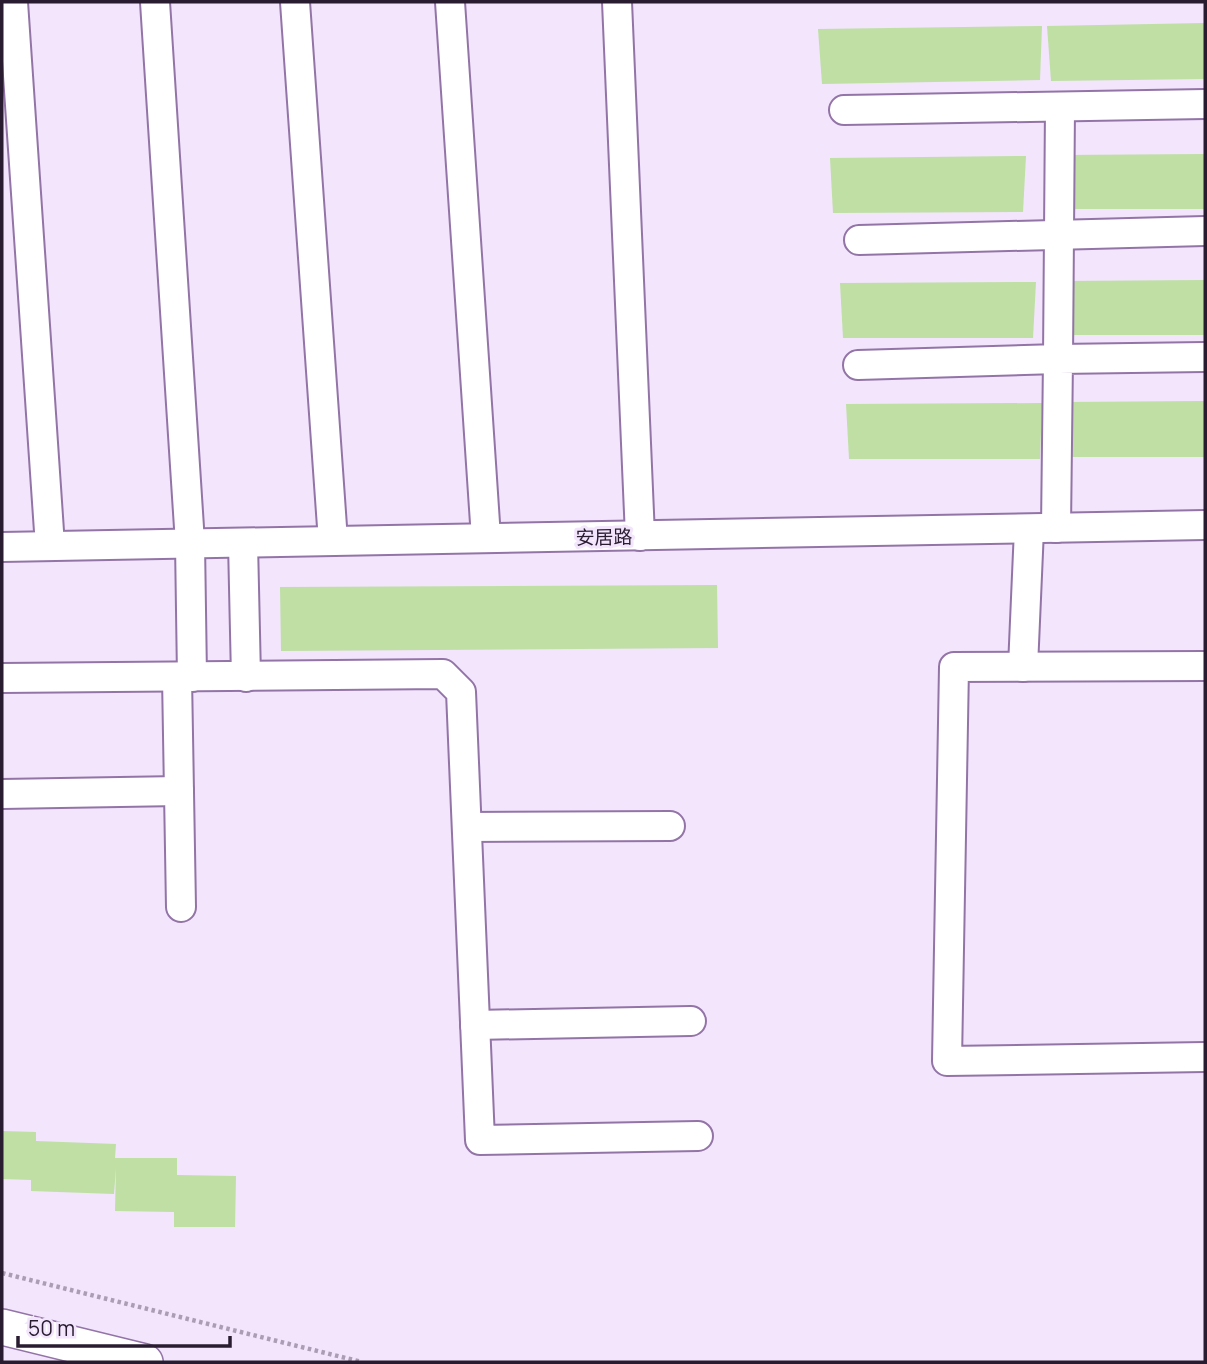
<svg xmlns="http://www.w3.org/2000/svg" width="1207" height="1364" font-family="Manrope,'Noto Sans SC',sans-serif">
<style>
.building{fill:#bfdfa5}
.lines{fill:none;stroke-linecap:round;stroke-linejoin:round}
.minor-casing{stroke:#9374a7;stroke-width:32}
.major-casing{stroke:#9374a7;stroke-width:38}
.path{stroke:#aa9db4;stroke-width:4.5;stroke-dasharray:3.5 3.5;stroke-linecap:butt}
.minor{stroke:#fff;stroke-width:28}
.major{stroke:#fff;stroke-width:35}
.labels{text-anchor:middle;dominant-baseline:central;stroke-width:6;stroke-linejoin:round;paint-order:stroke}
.street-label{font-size:19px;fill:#291c31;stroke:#f2e5fc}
</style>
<rect width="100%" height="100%" fill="#f2e5fc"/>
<!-- building -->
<g class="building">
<polygon points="1205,23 1205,79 1051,81 1047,26"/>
<polygon points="1042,26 1040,80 822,84 818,29"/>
<polygon points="1205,154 1205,209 1063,209 1060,155"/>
<polygon points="1026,156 1023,212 833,213 830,158"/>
<polygon points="1205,280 1205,335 1064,335 1061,281"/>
<polygon points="1036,282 1033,338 843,338 840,283"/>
<polygon points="1205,401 1205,457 1066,457 1064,402"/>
<polygon points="1042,403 1040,459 849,459 846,404"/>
<polygon points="717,585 718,648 281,651 280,587"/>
<polygon points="2,1131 36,1132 36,1141 116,1144 115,1158 177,1158 177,1175 236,1176 235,1227 174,1227 174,1212 115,1211 116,1168 114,1194 31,1191 31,1180 2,1179"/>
</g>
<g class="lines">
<!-- minor casing -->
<g class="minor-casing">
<g id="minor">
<polyline points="13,2 50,546"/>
<polyline points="155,2 190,543 192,677"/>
<polyline points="295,2 333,541"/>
<polyline points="450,2 486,538"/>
<polyline points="617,2 640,536"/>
<polyline points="844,110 1205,104"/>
<polyline points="859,240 1205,231"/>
<polyline points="858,365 1058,359 1060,107"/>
<polyline points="1056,528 1058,359 1205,357"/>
<polyline points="243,543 246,677"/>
<polyline points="2,547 1205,525"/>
<polyline points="1205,666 954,667 947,1061 1205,1057"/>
<polyline points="1023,667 1029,529"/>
<polyline points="177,677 181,907"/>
<polyline points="2,678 443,674 461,692 480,1140 698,1136"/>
<polyline points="2,794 179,791"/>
<polyline points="467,827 670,826"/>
<polyline points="475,1025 691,1021"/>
</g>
</g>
<!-- major casing -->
<g class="major-casing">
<polyline id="major" points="2,1327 145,1362"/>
</g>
<!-- path -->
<polyline class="path" points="2,1273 362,1362"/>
<!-- minor -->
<use href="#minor" class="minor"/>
<!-- major -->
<use href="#major" class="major"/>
</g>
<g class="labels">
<!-- street labels -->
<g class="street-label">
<text transform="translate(604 537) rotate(-1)">安居路</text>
</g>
</g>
<!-- border -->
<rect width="1207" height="1364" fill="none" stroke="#291c31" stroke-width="7"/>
<!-- scale -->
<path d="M18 1336v10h212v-10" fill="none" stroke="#291c31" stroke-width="3.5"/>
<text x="28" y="1336" font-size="21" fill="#291c31" stroke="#f2e5fc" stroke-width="5" paint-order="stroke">50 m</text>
</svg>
